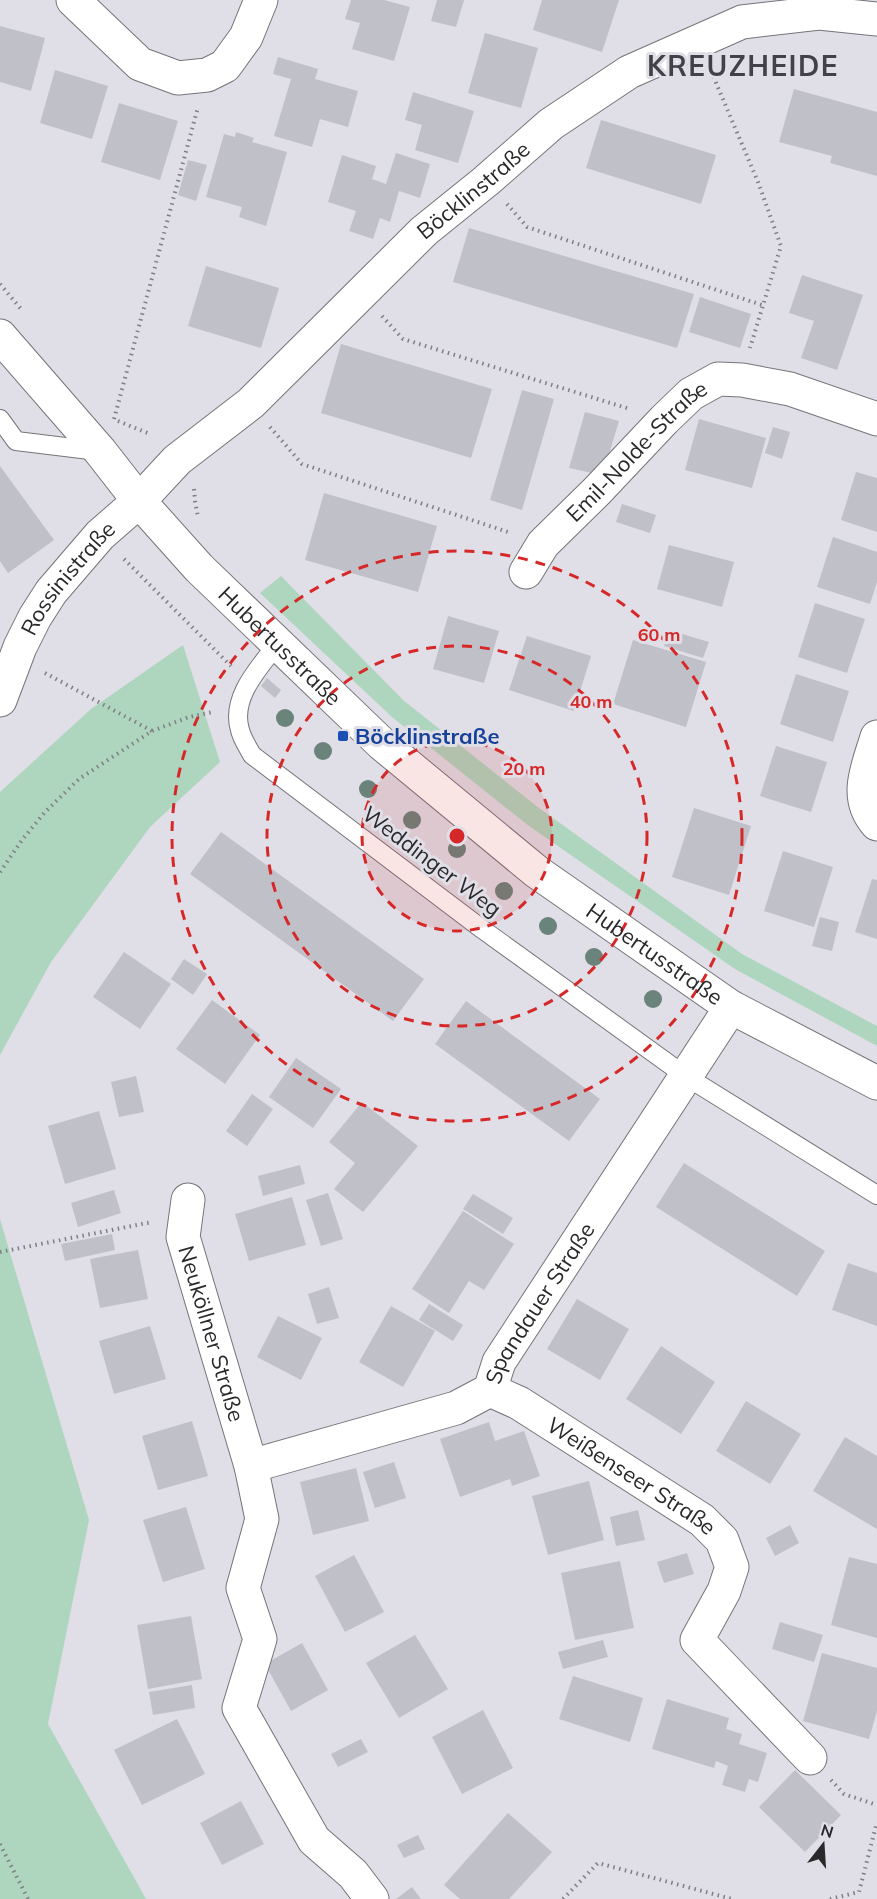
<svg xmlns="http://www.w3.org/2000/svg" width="877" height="1899" font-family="Mulish,sans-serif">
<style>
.green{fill:#aed6bf}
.building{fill:#c0c1c8}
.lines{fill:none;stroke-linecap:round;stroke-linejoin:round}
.service-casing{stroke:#76747a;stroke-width:20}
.minor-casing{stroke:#76747a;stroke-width:35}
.tertiary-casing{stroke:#76747a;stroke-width:35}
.path{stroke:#807f84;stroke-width:4;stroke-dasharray:1.5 4.5;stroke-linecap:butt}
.service{stroke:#fff;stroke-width:18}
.minor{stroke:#fff;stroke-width:33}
.tertiary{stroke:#fff;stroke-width:33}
.tree{fill:#6a837b}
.ring{fill:none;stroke:#d62828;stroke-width:3;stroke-dasharray:10 8}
.transit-dot{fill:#1a4fb4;stroke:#e0dee6;stroke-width:2}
.labels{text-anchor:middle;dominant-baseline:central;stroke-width:6;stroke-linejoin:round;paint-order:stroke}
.street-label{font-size:22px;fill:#29292b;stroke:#e0dee6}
.transit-label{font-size:22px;font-weight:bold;fill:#164399;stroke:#e0dee6;text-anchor:start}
.district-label{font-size:28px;font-weight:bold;letter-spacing:1.5px;fill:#424147;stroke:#e0dee6}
.centre{fill:#d62828;stroke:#e0dee6;stroke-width:3}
.ring-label{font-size:18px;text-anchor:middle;font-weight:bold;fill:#d62828;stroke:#e0dee6;stroke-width:6;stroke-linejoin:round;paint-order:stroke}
</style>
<rect width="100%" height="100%" fill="#e0dee6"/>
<!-- green -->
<g class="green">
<polygon points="281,576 403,700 539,808 742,954 877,1026 877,1046 735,969 529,826 392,717 260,593"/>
<polygon points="183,645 220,762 150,827 51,962 0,1055 0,792 91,709"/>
<polygon points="0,1219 89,1520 48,1724 146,1899 0,1899"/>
</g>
<!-- building -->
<g class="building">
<polygon points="351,0 384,0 410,7 394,61 352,49 360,23 345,19"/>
<polygon points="437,0 464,0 456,27 431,21"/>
<polygon points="542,0 619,0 602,52 533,30"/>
<polygon points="0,26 45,38 31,91 0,82"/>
<polygon points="485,33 538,48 521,108 468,93"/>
<polygon points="278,57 318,69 315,79 358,91 348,127 320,119 312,147 274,136 291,79 273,74"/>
<polygon points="55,70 108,86 92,139 40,123"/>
<polygon points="794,89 877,112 877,176 830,163 832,156 779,142"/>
<polygon points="413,92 474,111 458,163 415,150 422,125 405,120"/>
<polygon points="119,103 178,121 160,180 101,162"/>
<polygon points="601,120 716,155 701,204 586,168"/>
<polygon points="236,132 254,138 252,142 287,152 266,226 239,217 242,207 206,197 224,134 235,137"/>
<polygon points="396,153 430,164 420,198 399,191 390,222 380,218 373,239 349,231 356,211 328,202 342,155 376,166 372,179 386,184"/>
<polygon points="188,160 207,165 196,201 178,195"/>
<polygon points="469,228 694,294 677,348 453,282"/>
<polygon points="206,266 279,288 261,348 188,326"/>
<polygon points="802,275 863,295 837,370 801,358 814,321 789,313"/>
<polygon points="700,297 751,314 740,348 689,332"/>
<polygon points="341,344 492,389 471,458 321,413"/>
<polygon points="522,390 554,399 522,510 490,500"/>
<polygon points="585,412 619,421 609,454 592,473 569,468"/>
<polygon points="699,419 766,438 752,488 685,470"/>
<polygon points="773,427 790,432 782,459 765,453"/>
<polygon points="0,466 54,540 8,573 0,561"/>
<polygon points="856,472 877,478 877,532 841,520"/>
<polygon points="324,493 437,526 418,592 305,560"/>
<polygon points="622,504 656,515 650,533 616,522"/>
<polygon points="833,537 877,552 877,582 870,604 817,587"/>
<polygon points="669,545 734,562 722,607 657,589"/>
<polygon points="815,603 865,619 847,673 798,657"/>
<polygon points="448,616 499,631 484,683 433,669"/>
<polygon points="669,630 709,642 703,658 664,646"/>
<polygon points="527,636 591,656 574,711 509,690"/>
<polygon points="633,640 706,662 686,727 613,704"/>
<polygon points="796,674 849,691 833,742 780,724"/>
<polygon points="267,678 281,690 275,698 261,686"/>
<polygon points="776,746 827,762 811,812 760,796"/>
<polygon points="694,808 751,826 729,895 672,877"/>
<polygon points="221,832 424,979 393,1021 190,874"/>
<polygon points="783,851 833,867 814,927 764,911"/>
<polygon points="872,879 877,880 877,939 855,932"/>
<polygon points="820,917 839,922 832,951 812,946"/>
<polygon points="124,952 171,984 140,1029 93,997"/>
<polygon points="184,959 207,974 193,995 171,979"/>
<polygon points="212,1000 260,1035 225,1084 176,1049"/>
<polygon points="466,1001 600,1099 569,1141 435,1044"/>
<polygon points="296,1058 341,1089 313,1128 269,1097"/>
<polygon points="136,1076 144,1112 119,1117 111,1082"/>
<polygon points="252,1094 273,1109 247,1146 226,1131"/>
<polygon points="362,1102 418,1146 363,1212 334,1189 355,1163 329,1142"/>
<polygon points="99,1111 116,1169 65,1184 48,1126"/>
<polygon points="684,1163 825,1251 797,1296 656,1207"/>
<polygon points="300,1165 305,1184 263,1196 258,1176"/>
<polygon points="114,1190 121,1213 78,1227 71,1203"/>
<polygon points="328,1193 343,1239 321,1246 306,1200"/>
<polygon points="473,1194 513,1218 503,1234 463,1209"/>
<polygon points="292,1197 306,1245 249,1261 235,1214"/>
<polygon points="463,1211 514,1244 484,1290 469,1281 449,1313 412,1289"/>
<polygon points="112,1234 115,1250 65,1261 61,1244"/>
<polygon points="138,1250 148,1299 100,1308 90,1259"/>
<polygon points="848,1263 877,1273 877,1326 832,1310"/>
<polygon points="329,1287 339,1318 317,1324 308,1294"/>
<polygon points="577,1299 629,1329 600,1380 547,1349"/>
<polygon points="429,1304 463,1325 453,1341 419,1320"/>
<polygon points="391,1306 435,1331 403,1387 359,1362"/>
<polygon points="278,1316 322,1338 301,1380 257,1357"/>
<polygon points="150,1326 166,1379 114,1394 99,1341"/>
<polygon points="661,1346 715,1382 681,1434 626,1399"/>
<polygon points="746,1401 801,1434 770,1484 716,1451"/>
<polygon points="192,1421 208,1476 158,1490 142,1436"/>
<polygon points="489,1422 495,1441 524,1431 540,1476 512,1486 510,1479 460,1497 440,1439"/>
<polygon points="845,1437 877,1456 877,1529 813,1491"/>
<polygon points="394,1462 406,1498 375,1508 363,1472"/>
<polygon points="356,1468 369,1521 313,1535 300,1482"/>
<polygon points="589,1481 604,1540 548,1555 532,1496"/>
<polygon points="186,1507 205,1569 163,1582 143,1520"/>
<polygon points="638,1510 645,1540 616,1546 610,1517"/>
<polygon points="790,1525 799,1543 775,1556 766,1538"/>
<polygon points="687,1553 694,1574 664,1583 657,1562"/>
<polygon points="354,1555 384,1612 345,1632 315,1576"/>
<polygon points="849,1557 877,1564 877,1638 831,1625"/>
<polygon points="620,1561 634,1628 575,1640 561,1573"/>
<polygon points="191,1616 202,1679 148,1689 137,1625"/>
<polygon points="780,1622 823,1635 814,1662 772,1649"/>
<polygon points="415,1635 448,1689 399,1718 366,1663"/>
<polygon points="603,1640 608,1657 563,1669 558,1652"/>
<polygon points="302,1643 328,1690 291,1711 265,1664"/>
<polygon points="822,1653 877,1668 877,1711 869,1739 803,1721"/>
<polygon points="573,1676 643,1698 630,1742 559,1719"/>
<polygon points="192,1685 195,1708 153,1715 149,1692"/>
<polygon points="667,1699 729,1718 726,1729 742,1734 739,1744 767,1753 758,1782 749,1779 745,1792 722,1785 728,1766 716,1761 714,1768 652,1749"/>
<polygon points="483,1710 513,1768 462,1794 432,1737"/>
<polygon points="177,1719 205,1774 142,1805 114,1750"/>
<polygon points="361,1739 368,1752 338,1767 331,1754"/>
<polygon points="795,1770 841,1815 805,1852 759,1807"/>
<polygon points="241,1801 264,1844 222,1865 200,1823"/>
<polygon points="508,1813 552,1852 509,1899 460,1899 444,1885"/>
<polygon points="418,1835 425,1849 404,1858 397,1845"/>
<polygon points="412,1887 421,1899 396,1899"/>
</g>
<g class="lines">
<!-- service casing -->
<g class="service-casing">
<g id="service">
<polyline points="0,419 16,441 98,451"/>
<path d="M278,643C260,667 230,697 240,730C242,739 248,747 252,755L482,929L687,1077L877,1195"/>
</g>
</g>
<!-- minor casing -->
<g class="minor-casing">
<g id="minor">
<polyline points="73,0 140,64 178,78 207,75 225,66 246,37 261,0"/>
<path id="s1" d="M526,572L543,544L597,491L664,420L691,394L718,379L742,380L790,389L877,419"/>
<path id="s2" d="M0,700L20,647L35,617L51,592L100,535L139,501L177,460L251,403L424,231L486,181L551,124L629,72L742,22L819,13L877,19"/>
<path d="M877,737C868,767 853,797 877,824"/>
<path id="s3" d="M188,1200L183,1237L251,1466L262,1519L243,1588L260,1639L239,1708L314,1840L353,1874L372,1899"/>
<path id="s4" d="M490,1390L519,1403L702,1520L722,1540L732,1567L724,1591L697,1640L810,1758"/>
<path id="s5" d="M251,1466L456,1408L490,1390L499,1362L731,1007"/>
</g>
</g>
<!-- tertiary casing -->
<g class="tertiary-casing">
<g id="tertiary">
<path id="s6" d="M0,336L100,451L139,501L199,568L382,744L537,872L731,1007L877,1083"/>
</g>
</g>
<!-- path -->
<g class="path">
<polyline points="711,71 758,182 781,246 750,348"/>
<polyline points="507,204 527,227 762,305"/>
<polyline points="0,284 21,309"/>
<polyline points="382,316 403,339 630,409"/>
<polyline points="114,419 198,107"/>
<polyline points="118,421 150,434"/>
<polyline points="270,427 302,464 511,533"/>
<polyline points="194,489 195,501 198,517"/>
<polyline points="124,559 231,666"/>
<polyline points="45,673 152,731"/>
<polyline points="0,872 22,840 45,812 79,779 152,731 189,717 213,712"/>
<polyline points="0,1252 152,1222"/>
<polyline points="831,1780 844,1794 877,1805"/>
<polyline points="0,1844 28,1899"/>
<polyline points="563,1899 598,1863 732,1899"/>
<polyline points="830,1899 859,1892 877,1822"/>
</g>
<!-- service -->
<use href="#service" class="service"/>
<!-- minor -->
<use href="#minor" class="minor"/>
<!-- tertiary -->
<use href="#tertiary" class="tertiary"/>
</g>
<!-- trees -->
<g class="tree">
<circle cx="285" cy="718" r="9"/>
<circle cx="323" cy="751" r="9"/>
<circle cx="368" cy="789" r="9"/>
<circle cx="412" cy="820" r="9"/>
<circle cx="457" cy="849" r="9"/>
<circle cx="504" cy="891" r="9"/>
<circle cx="548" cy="926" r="9"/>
<circle cx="594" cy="957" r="9"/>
<circle cx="653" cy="999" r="9"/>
</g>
<!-- distance rings -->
<circle cx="457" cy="836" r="95" fill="#d62828" fill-opacity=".12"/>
<g class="ring">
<circle cx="457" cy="836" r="95"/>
<circle cx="457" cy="836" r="190"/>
<circle cx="457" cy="836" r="285"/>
</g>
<!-- markers -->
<rect class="transit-dot" x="337" y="730" width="12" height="12" rx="3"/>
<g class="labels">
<!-- street labels -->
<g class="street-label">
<text stroke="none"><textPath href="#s2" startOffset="704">Böcklinstraße</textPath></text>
<text stroke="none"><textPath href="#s1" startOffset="165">Emil-Nolde-Straße</textPath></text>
<text stroke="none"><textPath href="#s2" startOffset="141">Rossinistraße</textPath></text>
<text stroke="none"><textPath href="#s6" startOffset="418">Hubertusstraße</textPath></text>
<text transform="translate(432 861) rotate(37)">Weddinger Weg</text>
<text stroke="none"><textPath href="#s6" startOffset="904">Hubertusstraße</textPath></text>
<text stroke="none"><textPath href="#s5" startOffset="352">Spandauer Straße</textPath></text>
<text stroke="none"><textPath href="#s3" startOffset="138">Neuköllner Straße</textPath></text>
<text stroke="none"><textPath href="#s4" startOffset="166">Weißenseer Straße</textPath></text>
</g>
<!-- transit labels -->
<g class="transit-label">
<text x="355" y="736">Böcklinstraße</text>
</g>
<!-- district labels -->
<g class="district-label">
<text x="743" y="65">KREUZHEIDE</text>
</g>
</g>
<circle cx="457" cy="836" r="9" class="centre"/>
<g class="ring-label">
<text x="659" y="641">60 m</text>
<text x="591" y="708">40 m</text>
<text x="524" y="775">20 m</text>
</g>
<!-- north arrow -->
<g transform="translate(823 1845) rotate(17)" stroke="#e0dee6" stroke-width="4.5" paint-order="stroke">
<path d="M0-4.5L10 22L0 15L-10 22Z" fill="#29292b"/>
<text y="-9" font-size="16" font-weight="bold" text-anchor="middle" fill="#29292b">N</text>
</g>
</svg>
